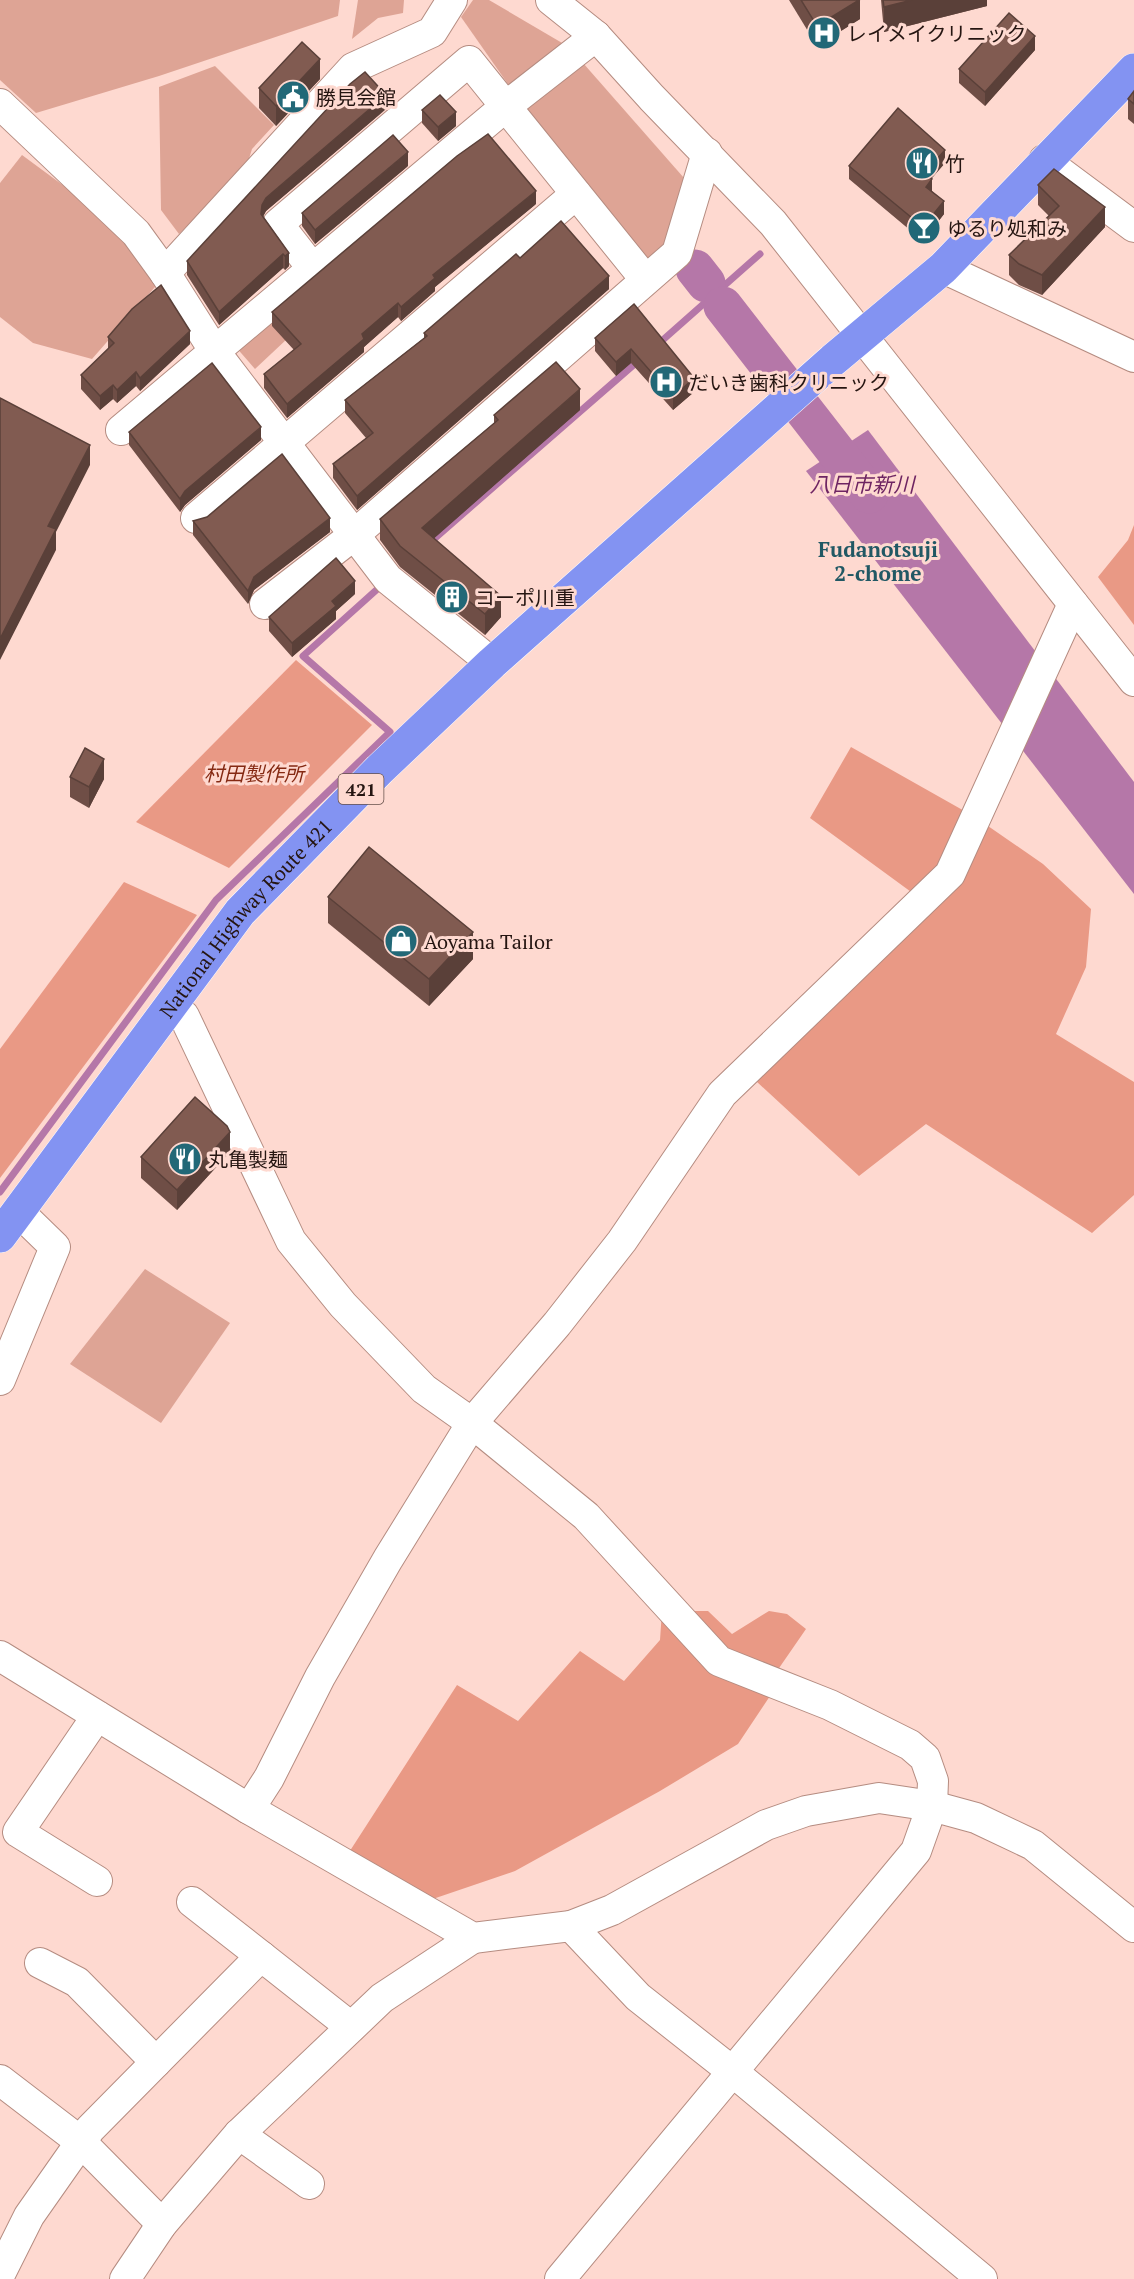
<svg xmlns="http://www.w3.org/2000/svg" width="1134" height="2279" font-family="'PT Serif','Noto Sans JP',serif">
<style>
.green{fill:#dea495}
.forest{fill:#e99985}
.water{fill:#b577a8}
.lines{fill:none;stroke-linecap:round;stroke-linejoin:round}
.stream{stroke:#b577a8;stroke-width:7}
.river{stroke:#b577a8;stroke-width:39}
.minor-casing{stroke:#b58c81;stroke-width:32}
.highway-casing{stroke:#fff;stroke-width:34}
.minor{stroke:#fff;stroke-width:30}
.highway{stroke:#8393f2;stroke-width:33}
.wall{fill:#6f4e46}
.shaded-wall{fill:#5a4039}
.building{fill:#815b51;stroke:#5a4039;stroke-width:1.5}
.labels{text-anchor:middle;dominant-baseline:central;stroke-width:6;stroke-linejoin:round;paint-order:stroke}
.shield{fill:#fed9d0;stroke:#66504a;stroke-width:1.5}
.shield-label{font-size:18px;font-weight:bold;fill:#251511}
.poi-label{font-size:20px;fill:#251511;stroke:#fed9d0;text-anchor:start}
.park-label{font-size:20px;font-style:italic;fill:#852912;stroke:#fed9d0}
.street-label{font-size:20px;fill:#251511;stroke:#fed9d0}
.water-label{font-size:21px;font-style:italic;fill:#6e2462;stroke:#fed9d0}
.neighbourhood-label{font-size:21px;font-weight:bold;fill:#215864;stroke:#fed9d0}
</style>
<rect width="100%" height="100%" fill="#fed9d0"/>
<!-- green -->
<g class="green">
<polygon points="0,0 340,0 338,16 159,76 36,113 0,80"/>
<polygon points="358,0 404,0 403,13 378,18 352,39"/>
<polygon points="473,0 489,0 569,47 684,178 668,246 645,260 529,114 461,17"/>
<polygon points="215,66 274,125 252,149 247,165 179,234 161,210 159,87"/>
<polygon points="22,155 133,237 162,279 92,359 33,343 0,317 0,183"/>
<polygon points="269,312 288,338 255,369 235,346"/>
<polygon points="145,1269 230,1323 161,1423 70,1364"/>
</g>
<!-- forest -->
<g class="forest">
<polygon points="1134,525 1134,625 1098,577 1128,540"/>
<polygon points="296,660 372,725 229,868 136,822"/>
<polygon points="851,747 975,817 1043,864 1091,909 1086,967 1056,1034 1134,1082 1134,1195 1092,1233 926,1124 859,1176 756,1081 918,897 810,818"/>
<polygon points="124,882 197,915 0,1178 0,1049"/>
<polygon points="662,1611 774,1690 738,1744 660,1791 515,1871 421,1903 346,1857 457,1685 518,1721 580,1651 624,1681 660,1640"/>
<polygon points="674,1611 708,1611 732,1634 769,1611 787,1614 806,1629 777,1671 743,1662"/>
</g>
<!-- water -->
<polygon class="water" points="868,430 1134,782 1134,894 806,471"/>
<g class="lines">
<!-- stream -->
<g class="stream">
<polyline points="656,346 760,254"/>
<polyline points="427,545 638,361"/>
<polyline points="0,1192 216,900 390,732 303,656 383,584"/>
</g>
<!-- river -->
<g class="river">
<polyline points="695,269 706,283"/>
<polyline points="723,306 869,494"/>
</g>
<!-- minor casing -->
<g class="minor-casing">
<g id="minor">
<polyline points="551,0 596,36 652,98 773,223 1134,681"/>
<polyline points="0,104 136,233 165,273 215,352 388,579 492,663"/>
<polyline points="1044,160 1134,227"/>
<polyline points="943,268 1134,357"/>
<polyline points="313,269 278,224 469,61 645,279"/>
<polyline points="165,273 353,68 432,32 452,0"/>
<polyline points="121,430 505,107 596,36"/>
<polyline points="196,518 576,194"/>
<polyline points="265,604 354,535 677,253 707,153"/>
<polyline points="165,1014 184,1016 291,1241 343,1305 424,1389 472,1423 586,1516 719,1661 830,1705 910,1745 925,1758 933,1781 932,1806 916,1851 560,2279"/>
<polyline points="0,1380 55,1247 18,1211"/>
<polyline points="0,1656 249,1809 473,1938 571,1926 612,1910 766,1825 806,1811 879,1798 932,1806 976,1818 1033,1845 1134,1927"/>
<polyline points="97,1716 18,1832 97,1881"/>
<polyline points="249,1809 269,1778 320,1677 388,1559 472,1423 557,1324 622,1241 722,1094 950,874 1073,604"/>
<polyline points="192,1902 261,1956"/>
<polyline points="571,1926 638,1997 733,2072 982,2279"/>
<polyline points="40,1963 77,1982 156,2062"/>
<polyline points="0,2080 81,2142 162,2224"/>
<polyline points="239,2134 309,2184"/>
<polyline points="0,2274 29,2216 90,2129 261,1956 351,2027"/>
<polyline points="125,2279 162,2224 239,2134 382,1998 473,1938"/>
</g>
</g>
<!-- highway casing -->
<g class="highway-casing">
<g id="highway">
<path id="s1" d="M0,1236L240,912L380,769L492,663L833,360L943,268L1134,70"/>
</g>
</g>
<!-- minor -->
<use href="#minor" class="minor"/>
<!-- highway -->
<use href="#highway" class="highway"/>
</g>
<!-- wall -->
<g class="wall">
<polygon points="789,0 860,0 860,19 817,46"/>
<polygon points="881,0 987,0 987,6 884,32"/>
<polygon points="1035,50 985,106 959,83 959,69"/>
<polygon points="320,79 276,126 259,108 259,88"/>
<polygon points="1134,91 1134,124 1128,119 1128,99"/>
<polygon points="386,109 266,211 263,216 289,253 289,266 285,270 283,268 219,325 187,275 187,261"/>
<polygon points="422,110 456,126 438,141 422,123"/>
<polygon points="945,163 931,179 932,191 944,214 923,241 849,179 849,166"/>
<polygon points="408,166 315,244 302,226 302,213"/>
<polygon points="1038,185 1105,227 1042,295 1019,285 1009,275 1009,255 1049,216 1038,205"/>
<polygon points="536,204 435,287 435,291 401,321 398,317 364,347 364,352 287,418 264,388 264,374 294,350 272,326 272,312"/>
<polygon points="520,258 609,289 357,510 333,478 333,464 366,438 345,413 345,400 424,338 424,333"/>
<polygon points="634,304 694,392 673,410 631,363 616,376 595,351 595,338"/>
<polygon points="108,337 190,344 140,391 136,386 117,403 113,399 100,410 81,389 81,375 108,350"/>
<polygon points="580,410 434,538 501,617 485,635 400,567 380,540 380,519 494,423 494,415"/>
<polygon points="129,432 261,440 185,505 180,512 129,445"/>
<polygon points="193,521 330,532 254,590 248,604 193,535"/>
<polygon points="355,594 336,611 336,619 292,657 269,631 269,617"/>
<polygon points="70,777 104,779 89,808 70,797"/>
<polygon points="328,897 473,959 429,1006 328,923"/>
<polygon points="230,1152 177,1210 141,1178 141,1157"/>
</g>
<!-- shaded-wall -->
<g class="shaded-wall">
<polygon points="859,0 860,0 860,19 817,46 817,26"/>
<polygon points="912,0 987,0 987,6 884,32 884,7"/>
<polygon points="1035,36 1035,50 985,106 985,92"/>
<polygon points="320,59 320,79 276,126 276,106"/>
<polygon points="386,95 386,109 266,211 262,219 261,227 262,205 266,198"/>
<polygon points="456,112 456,126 438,141 438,127"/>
<polygon points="945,150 945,163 924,187 924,173"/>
<polygon points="408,152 408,166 315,244 315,230"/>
<polygon points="932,179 932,193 926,187"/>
<polygon points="536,191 536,204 435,287 435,291 401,321 401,307 433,275"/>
<polygon points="944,201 944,214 923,241 923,227"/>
<polygon points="1105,207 1105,227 1042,295 1042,275"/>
<polygon points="289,253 289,266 285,270 285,256"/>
<polygon points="283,254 283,268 219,325 219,312"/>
<polygon points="609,276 609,289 357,510 357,496"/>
<polygon points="398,303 398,317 364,347 364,352 287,418 287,404 362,334"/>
<polygon points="190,331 190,344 140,391 140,378"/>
<polygon points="631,349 631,363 616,376 616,362"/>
<polygon points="136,372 136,386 117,403 117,390"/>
<polygon points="694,378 694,392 673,410 673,397"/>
<polygon points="113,385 113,399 100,410 100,396"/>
<polygon points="580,389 580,410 422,549 422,528"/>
<polygon points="261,427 261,440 185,505 180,512 180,499 185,491"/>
<polygon points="90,445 90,465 56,532 56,550 0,660 0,639 48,526"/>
<polygon points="330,518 330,532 254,590 248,604 248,591 254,577"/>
<polygon points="355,581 355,594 336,611 336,619 292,657 292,643 332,601"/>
<polygon points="501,596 501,617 485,635 485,614"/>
<polygon points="104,759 104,779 89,808 89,787"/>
<polygon points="473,932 473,959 429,1006 429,979"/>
<polygon points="230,1132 230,1152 177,1210 177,1190"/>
</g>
<!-- building -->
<g class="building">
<polygon points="801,0 859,0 817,26"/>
<polygon points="883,0 912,0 884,7"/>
<polygon points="1009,13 1035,36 985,92 959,69"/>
<polygon points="302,42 320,59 276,106 259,88"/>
<polygon points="365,72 386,95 266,198 262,205 261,214 289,253 285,256 283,254 219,312 187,261 350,84"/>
<polygon points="1134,91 1134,104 1128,99"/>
<polygon points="440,95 456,112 438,127 422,110"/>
<polygon points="898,108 945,150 924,173 932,179 926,187 944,201 923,227 849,166"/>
<polygon points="488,134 536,191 433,275 435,278 401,307 398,303 362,334 364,339 287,404 264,374 301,344 272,312 457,156"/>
<polygon points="393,135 408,152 315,230 302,213"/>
<polygon points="1054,169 1105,207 1042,275 1019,264 1009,255 1059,206 1038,185"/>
<polygon points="561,221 609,276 357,496 333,464 373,433 345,400 427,336 424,333 516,254 520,258"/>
<polygon points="161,285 190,331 140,378 136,372 117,390 113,385 100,396 81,375 114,343 108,337 132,309"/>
<polygon points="634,304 694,378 673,397 631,349 616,362 595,338"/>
<polygon points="556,362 580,389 422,528 501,596 485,614 400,546 380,519 498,420 494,415"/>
<polygon points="212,363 261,427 185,491 180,499 129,432"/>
<polygon points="0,398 90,445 48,526 56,529 0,639"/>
<polygon points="282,454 330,518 254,577 248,591 193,521 207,517"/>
<polygon points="336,558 355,581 332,601 336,606 292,643 269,617"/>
<polygon points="85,748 104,759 89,787 70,777"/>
<polygon points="369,847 473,932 429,979 328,897"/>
<polygon points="195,1097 227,1126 230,1132 177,1190 141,1157"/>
</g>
<!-- icons -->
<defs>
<g id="hospital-disc" transform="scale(1.725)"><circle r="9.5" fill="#226877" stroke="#fed9d0"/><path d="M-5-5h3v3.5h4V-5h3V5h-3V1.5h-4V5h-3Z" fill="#fff"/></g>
<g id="civic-disc" transform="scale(1.725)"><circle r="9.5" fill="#226877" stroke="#fed9d0"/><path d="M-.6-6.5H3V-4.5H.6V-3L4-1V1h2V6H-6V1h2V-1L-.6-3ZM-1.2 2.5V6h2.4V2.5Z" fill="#fff"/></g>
<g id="restaurant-disc" transform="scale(1.725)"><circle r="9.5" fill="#226877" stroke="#fed9d0"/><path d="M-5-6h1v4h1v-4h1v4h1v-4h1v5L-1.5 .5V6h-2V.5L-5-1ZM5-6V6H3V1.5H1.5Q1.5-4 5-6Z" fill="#fff"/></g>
<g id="bar-disc" transform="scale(1.725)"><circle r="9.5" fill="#226877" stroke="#fed9d0"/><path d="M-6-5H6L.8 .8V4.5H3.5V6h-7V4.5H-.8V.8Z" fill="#fff"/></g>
<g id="building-disc" transform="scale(1.725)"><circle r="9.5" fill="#226877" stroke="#fed9d0"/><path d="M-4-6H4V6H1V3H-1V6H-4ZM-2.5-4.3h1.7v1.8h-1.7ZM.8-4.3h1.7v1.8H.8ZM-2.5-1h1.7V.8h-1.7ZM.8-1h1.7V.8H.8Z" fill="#fff"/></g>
<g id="shop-disc" transform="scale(1.725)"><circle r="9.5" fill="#226877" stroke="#fed9d0"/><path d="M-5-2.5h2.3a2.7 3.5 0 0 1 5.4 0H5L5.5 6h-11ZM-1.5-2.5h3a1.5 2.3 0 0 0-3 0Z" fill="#fff"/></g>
</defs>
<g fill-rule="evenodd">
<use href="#hospital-disc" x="824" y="33"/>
<use href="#civic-disc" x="293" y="97"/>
<use href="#restaurant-disc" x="922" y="163"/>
<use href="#bar-disc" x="924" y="228"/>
<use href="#hospital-disc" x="666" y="382"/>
<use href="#building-disc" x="452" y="597"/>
<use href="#shop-disc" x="401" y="941"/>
<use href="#restaurant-disc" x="185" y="1159"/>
</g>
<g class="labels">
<!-- shield labels -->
<rect class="shield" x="338.5" y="774" width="45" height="30" rx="4.5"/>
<g class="shield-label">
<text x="361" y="789">421</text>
</g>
<!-- poi labels -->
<g class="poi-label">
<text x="847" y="33">レイメイクリニック</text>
<text x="316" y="97">勝見会館</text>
<text x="945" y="163">竹</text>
<text x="947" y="228">ゆるり処和み</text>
<text x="689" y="382">だいき歯科クリニック</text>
<text x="475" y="597">コーポ川重</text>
<text x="424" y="941">Aoyama Tailor</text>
<text x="208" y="1159">丸亀製麺</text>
</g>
<!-- park labels -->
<g class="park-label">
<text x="254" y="773">村田製作所</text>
</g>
<!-- street labels -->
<g class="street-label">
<text stroke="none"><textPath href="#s1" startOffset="402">National Highway Route 421</textPath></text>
</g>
<!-- water labels -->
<g class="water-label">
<text x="862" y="484">八日市新川</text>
</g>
<!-- neighbourhood labels -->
<g class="neighbourhood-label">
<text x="878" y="549">Fudanotsuji<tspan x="878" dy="24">2-chome</tspan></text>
</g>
</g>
</svg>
